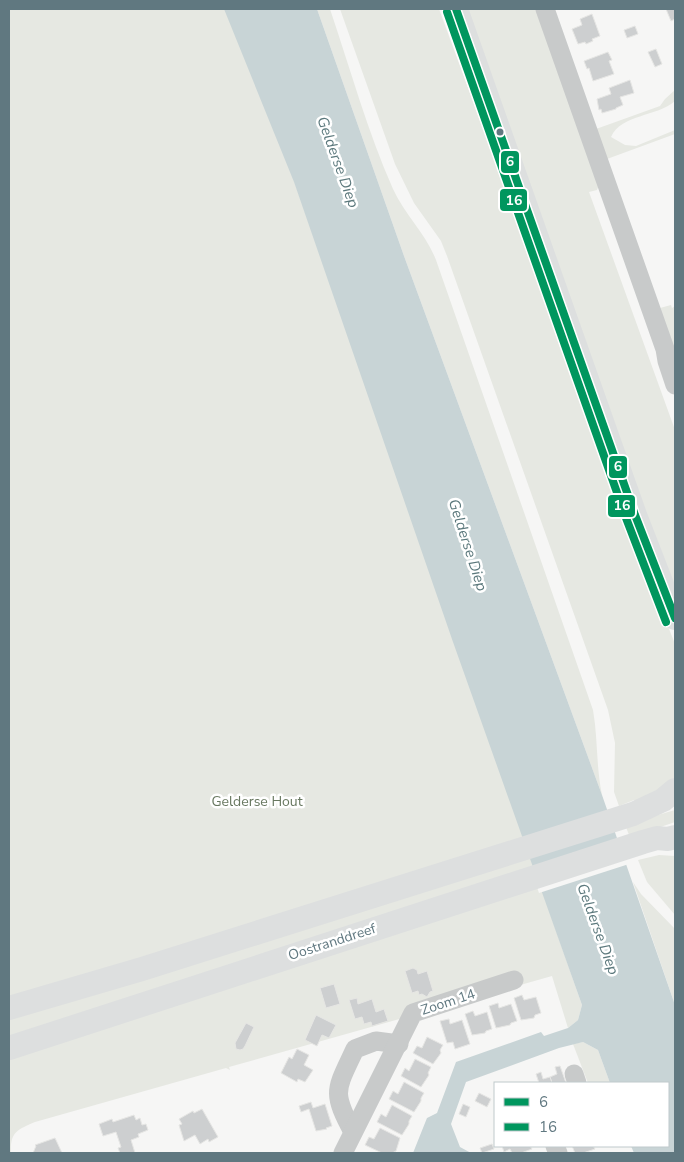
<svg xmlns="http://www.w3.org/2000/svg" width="684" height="1162" font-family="'Nunito Sans',sans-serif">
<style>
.green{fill:#e6e8e2}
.water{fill:#c8d4d6}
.pier{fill:#f6f6f5}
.building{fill:#cdcfd0;stroke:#e6e6e4}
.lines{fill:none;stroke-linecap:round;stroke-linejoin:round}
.minor{stroke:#c8caca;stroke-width:19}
.major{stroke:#dddfdf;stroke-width:24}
.bus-1-casing{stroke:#fff;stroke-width:11}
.bus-2-casing{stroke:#fff;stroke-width:11}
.bus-1{stroke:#00965e;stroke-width:8}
.bus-2{stroke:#00965e;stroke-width:8}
.bus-dot{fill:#607880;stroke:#fff;stroke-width:2}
.labels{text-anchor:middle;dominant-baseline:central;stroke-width:5;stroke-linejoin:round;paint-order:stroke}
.park-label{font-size:14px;fill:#687860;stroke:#fff}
.street-label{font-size:14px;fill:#607880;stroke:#fff}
.water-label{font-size:15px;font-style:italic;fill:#5b787c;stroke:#fff}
.line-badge{stroke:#fff;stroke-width:2}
.badge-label{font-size:14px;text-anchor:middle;font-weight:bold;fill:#fff}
</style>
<rect width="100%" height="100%" fill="#f6f6f5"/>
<!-- green -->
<g class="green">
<path d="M9,9H234L582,1005L578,1020L568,1028L552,976L229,1067L230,1070L226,1068L35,1122C17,1130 10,1132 11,1153H9Z"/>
<path d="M317,9H330C350,68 368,133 393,189C405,215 426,234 436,260L593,710C598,738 596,767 602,795L404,256Z"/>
<polygon points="340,9 439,9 645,569 675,644 675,783 637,804 634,800 619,806 614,792 615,743 608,710 447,256 441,241 414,203 395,164"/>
<polygon points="464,9 539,9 600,183 597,190 589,192 675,430 675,596"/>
<path d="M675,90V101C657,117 621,114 611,137L625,145L636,146L675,130V134L607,159L596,129L660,106L665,99Z"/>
<polygon points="671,305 672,308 675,306 675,353 674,353 660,308"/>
<polygon points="675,810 675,822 646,832 629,835 626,827 641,820"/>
<polygon points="659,855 675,856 675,915 647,882 638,860"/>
<polygon points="633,882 641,894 675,929 675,1005"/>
<polygon points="583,1042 598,1050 610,1083 588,1083 573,1044"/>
</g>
<!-- water -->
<polygon class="water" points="224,9 317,9 404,256 602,795 675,1005 675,1153 634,1153 631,1146 668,1146 668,1083 610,1083 598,1050 583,1042 559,1048 466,1082 451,1124 460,1147 471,1153 413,1153 427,1118 437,1113 456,1062 541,1032 544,1036 568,1028 578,1020 582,1005 453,642 294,182"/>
<!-- pier -->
<polygon class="pier" points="620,838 629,864 539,893 530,867"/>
<!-- building -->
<g class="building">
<polygon points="666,9 675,9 675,19 671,21"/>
<polygon points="592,14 600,36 592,39 593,41 586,44 585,42 578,44 572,29 582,25 580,19"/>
<polygon points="635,26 638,34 627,38 624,30"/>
<polygon points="656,49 662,64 655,67 648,52"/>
<polygon points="608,52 612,60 609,61 614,74 593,81 589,68 587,69 584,61"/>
<polygon points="630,80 634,93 620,97 623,105 616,108 616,109 602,113 601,109 599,110 597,99 611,94 609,88"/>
<polygon points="413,968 417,970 418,974 427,971 433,991 430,992 427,997 422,994 419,995 418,991 412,993 405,971"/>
<polygon points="334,984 340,1004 326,1008 320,988"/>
<polygon points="522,995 524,1000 536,997 541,1013 535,1015 534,1018 521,1020 514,998"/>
<polygon points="357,998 358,1004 372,999 376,1012 384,1009 388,1021 372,1026 371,1022 364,1024 362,1017 355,1019 349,1000"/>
<polygon points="498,1003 499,1008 511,1004 517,1021 511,1023 510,1025 496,1028 489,1006"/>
<polygon points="473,1011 475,1016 487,1012 492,1029 486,1031 485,1033 472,1035 465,1014"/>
<polygon points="316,1015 336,1025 329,1038 322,1035 317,1046 305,1040"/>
<polygon points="449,1019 450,1024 462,1020 470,1044 455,1049 453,1042 447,1043 440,1021"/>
<polygon points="246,1023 254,1027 245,1046 243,1049 240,1050 236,1049 235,1043"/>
<polygon points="427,1037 443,1045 440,1050 441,1053 433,1064 413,1053 417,1046 422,1048"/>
<polygon points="297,1049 309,1055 304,1065 313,1070 305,1082 298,1079 297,1082 281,1073 289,1057 292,1059"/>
<polygon points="415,1059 431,1067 428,1073 429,1075 421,1087 401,1076 405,1068 409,1071"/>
<polygon points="560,1066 566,1083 552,1083 550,1077 557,1074 555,1067"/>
<polygon points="541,1072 543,1079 550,1077 552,1083 539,1083 536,1074"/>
<polygon points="404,1082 424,1093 421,1098 421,1101 414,1112 389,1099 393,1091 398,1094"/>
<polygon points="479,1093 491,1099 487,1107 475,1101"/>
<polygon points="311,1102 313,1108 325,1104 332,1126 326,1128 327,1129 316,1131 309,1109 301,1112 299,1106"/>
<polygon points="463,1104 470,1107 466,1117 459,1114"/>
<polygon points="392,1105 412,1116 409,1121 409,1124 402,1135 377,1122 381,1114 386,1117"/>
<polygon points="202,1109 218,1137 209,1142 208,1139 200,1144 195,1135 184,1141 179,1125 182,1124 179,1119 193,1111 194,1113"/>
<polygon points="134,1115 136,1120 140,1118 142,1125 146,1124 148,1130 138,1134 139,1137 131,1140 135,1153 120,1153 118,1148 121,1147 116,1132 103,1136 99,1124 112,1119 113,1122"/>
<polygon points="380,1128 400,1138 396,1151 392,1153 382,1153 365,1145 369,1137 374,1139"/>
<polygon points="55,1138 62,1153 33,1153 36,1146 35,1145"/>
<polygon points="492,1144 494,1149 482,1153 480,1148"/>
<polygon points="502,1146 530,1146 532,1149 521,1153 512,1153 510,1149 504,1152"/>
<polygon points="572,1146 593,1146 595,1149 583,1153 575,1153"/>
</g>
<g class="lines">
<!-- minor -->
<g class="minor">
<polyline points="545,9 665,349 667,361 675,385"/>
<polyline points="574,1074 577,1083"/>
<path d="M353,1132C331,1091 336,1090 355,1049L376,1041L399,1044"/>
<polyline points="555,1146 558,1153"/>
<polyline points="343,1153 413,1013 514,980"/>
</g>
<!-- major -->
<g class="major">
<polyline points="456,9 635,515 675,618"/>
<polyline points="9,1008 142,969 633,814 663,800 675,790"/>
<polyline points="9,1048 643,842 657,838 668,839 675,837"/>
</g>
<!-- bus-1 casing -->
<g class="bus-1-casing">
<polyline id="bus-1" points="456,9 635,515 675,618"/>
</g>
<!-- bus-2 casing -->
<g class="bus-2-casing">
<polyline id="bus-2" points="447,12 626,518 666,622"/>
</g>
<!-- bus-1 -->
<use href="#bus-1" class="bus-1"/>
<!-- bus-2 -->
<use href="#bus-2" class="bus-2"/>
</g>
<!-- markers -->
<circle class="bus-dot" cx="500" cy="132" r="4.5"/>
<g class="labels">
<!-- park labels -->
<g class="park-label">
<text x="257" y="801">Gelderse Hout</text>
</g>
<!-- street labels -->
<g class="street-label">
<text transform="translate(332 942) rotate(-18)">Oostranddreef</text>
<text transform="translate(448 1002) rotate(-18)">Zoom 14</text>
</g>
<!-- water labels -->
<g class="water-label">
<text transform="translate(338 162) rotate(70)">Gelderse Diep</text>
<text transform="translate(468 545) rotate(72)">Gelderse Diep</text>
<text transform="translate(598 929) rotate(70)">Gelderse Diep</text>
</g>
</g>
<g class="line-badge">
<rect x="500" y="150" width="20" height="24" rx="5" fill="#00965e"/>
<rect x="499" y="188" width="29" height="24" rx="5" fill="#00965e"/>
<rect x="608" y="455" width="20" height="24" rx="5" fill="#00965e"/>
<rect x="607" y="494" width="29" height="24" rx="5" fill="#00965e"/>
</g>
<g class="badge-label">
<text x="510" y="166">6</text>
<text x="514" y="205">16</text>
<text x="618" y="471">6</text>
<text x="622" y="510">16</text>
</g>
<!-- border -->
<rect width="684" height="1162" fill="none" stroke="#607880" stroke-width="20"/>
<!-- legend -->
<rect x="494" y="1082" width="175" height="65" fill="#ffffff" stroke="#bfc9cc"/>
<rect x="504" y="1098" width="25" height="8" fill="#00965e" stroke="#bfc9cc"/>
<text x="539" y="1107" font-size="15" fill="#607880">6</text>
<rect x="504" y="1123" width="25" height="8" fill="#00965e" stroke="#bfc9cc"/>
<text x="539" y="1132" font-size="15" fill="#607880">16</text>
</svg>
